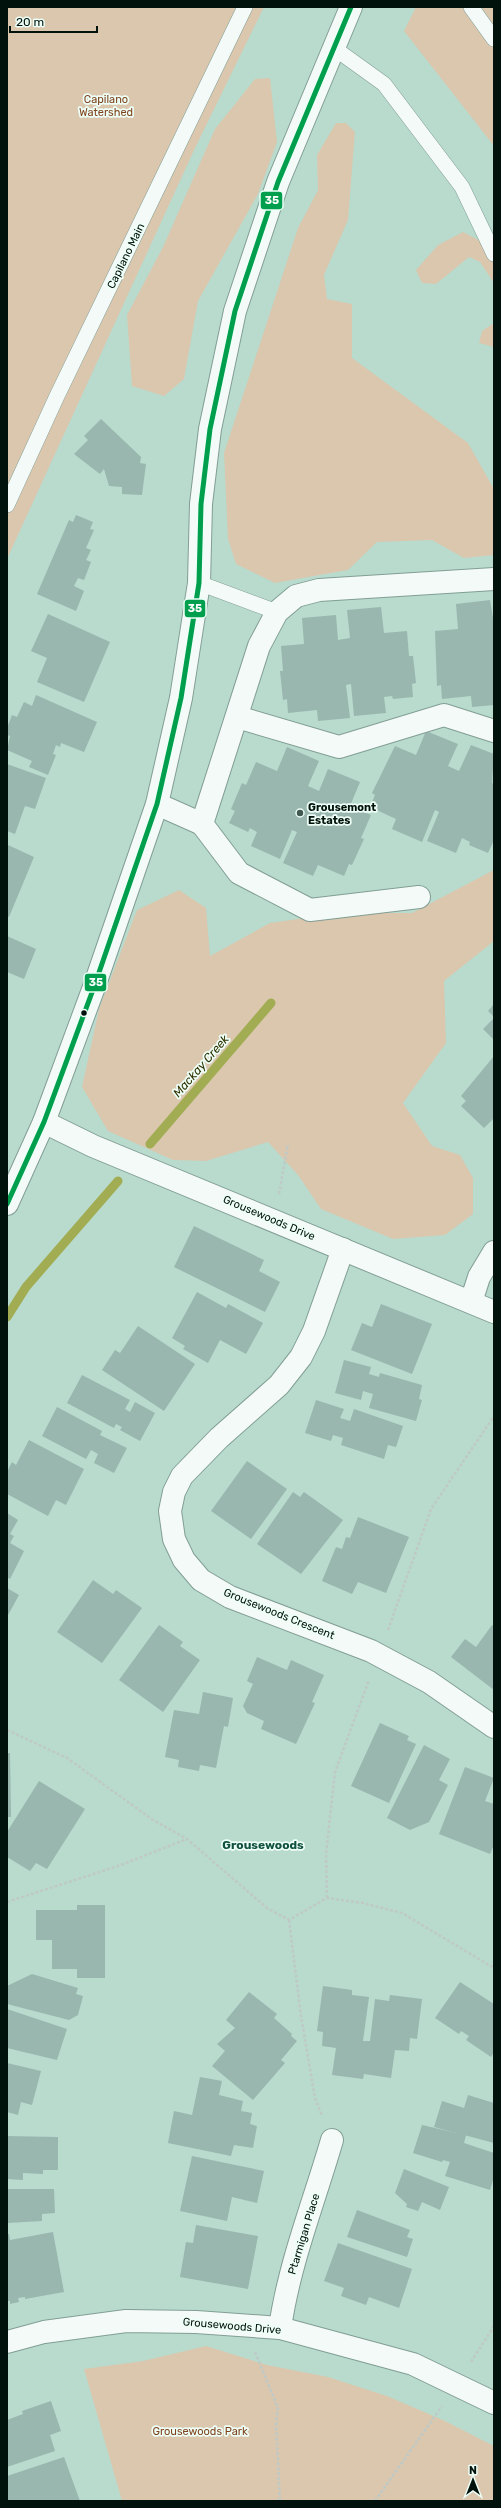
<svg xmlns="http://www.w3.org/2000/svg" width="501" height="2508" font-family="Rubik,sans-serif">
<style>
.green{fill:#dac7ae}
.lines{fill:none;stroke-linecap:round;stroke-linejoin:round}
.stream{stroke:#a2ad53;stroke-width:9}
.building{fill:#99b6af}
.service-casing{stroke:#829e94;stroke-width:16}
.minor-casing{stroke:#829e94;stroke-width:24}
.tertiary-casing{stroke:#829e94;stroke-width:24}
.path{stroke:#bfc9c6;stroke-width:2.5;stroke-dasharray:3 2;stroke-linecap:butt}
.service{stroke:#f4faf8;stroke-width:15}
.minor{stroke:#f4faf8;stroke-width:22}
.tertiary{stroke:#f4faf8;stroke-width:22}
.bus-1-casing{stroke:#edfff7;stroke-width:8}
.bus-1{stroke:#009f4e;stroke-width:5}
.poi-dot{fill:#40584f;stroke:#edfff7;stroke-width:1.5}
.bus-dot{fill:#00120b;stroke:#edfff7;stroke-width:1.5}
.labels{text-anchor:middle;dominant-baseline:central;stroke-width:3.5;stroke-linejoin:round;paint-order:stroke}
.park-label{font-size:11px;fill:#81431d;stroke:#edfff7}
.street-label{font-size:11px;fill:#00120b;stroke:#edfff7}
.poi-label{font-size:11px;font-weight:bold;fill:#00120b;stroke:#edfff7;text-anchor:start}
.water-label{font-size:12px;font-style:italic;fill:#323200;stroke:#edfff7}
.neighbourhood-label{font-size:12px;font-weight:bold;fill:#10513f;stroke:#edfff7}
.line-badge{stroke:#edfff7;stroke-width:1.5}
.badge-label{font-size:11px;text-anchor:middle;font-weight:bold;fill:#fff}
</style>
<rect width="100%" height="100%" fill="#b8dbce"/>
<!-- green -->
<g class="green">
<polygon points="7,7 264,7 195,148 7,559"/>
<polygon points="416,7 494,7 494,146 404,31"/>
<polygon points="270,78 277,142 258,194 198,301 184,379 164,396 132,386 127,315 163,247 215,129 255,79"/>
<polygon points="336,123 346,123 355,132 348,220 324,275 327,299 352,304 352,358 468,443 494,489 494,555 464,558 432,540 377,542 348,570 275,583 236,564 228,539 224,453 298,228 318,190 317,155"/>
<polygon points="463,232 494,248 494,283 480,262 469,257 436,284 422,283 416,270 438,245"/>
<polygon points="494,323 494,347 479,343 482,331"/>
<polygon points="494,870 494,941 444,981 446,1043 403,1103 432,1146 460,1155 473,1178 473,1214 445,1235 393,1239 321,1209 298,1175 268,1142 206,1161 173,1160 108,1131 82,1087 99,1009 137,910 179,890 206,908 210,956 270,923 339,913 412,913"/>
<polygon points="206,2346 267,2365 328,2377 387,2396 445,2421 494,2446 494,2501 122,2501 84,2369 143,2361"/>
</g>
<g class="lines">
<!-- stream -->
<g class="stream">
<polyline points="150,1144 271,1003"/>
<polyline points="7,1317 26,1287 118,1181"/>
</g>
</g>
<!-- building -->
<g class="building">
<polygon points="101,419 141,457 140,463 146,464 142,495 122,494 122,487 109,486 104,469 100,474 74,454 88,440 84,436"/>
<polygon points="76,515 93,522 90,529 94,530 86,548 91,550 86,560 91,562 84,580 78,578 74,586 84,591 76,611 37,594 69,520 73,522"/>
<polygon points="490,600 494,624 494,705 472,707 471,696 442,699 441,685 437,686 435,631 458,629 456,604"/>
<polygon points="381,607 384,633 407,631 409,656 413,656 416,683 412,684 413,697 393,699 392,696 384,697 386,713 354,716 351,684 346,685 350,718 318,721 317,710 288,713 287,699 283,700 280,671 283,671 281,646 304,644 302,618 336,615 338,640 350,638 347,610"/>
<polygon points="48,614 110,642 84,702 37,682 47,658 31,651"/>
<polygon points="36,695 97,722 84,752 61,743 60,747 56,745 53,754 56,755 48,775 29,767 32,761 7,750 10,736 7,735 7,728 12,715 17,717 24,702 32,706"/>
<polygon points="426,731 458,744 448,766 459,771 471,745 494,754 492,783 494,784 494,840 488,853 469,845 470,842 462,838 456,853 427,841 439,812 435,810 422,842 392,829 396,819 370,807 375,795 372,793 395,746 416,755"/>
<polygon points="287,747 319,761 308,786 319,791 328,769 360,782 350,806 371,815 361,838 364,839 352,865 349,864 344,876 318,865 313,876 283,863 297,832 292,830 280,859 251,846 257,832 250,828 248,832 229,823 235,811 231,809 242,783 246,785 256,762 277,771"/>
<polygon points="7,764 46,778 35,809 25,806 15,834 7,831"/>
<polygon points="8,845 34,857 9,917 7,916"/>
<polygon points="7,936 36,949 24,979 7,972"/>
<polygon points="494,1004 494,1017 488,1011"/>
<polygon points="494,1018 494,1040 483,1029"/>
<polygon points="494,1056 494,1118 484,1128 461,1106 466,1101 461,1096"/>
<polygon points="194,1226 264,1260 259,1271 280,1282 265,1312 174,1267"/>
<polygon points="197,1292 226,1308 228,1304 263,1323 246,1354 220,1340 208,1363 183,1349 185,1346 172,1338"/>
<polygon points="381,1304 432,1324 412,1374 351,1350 362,1323 372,1327"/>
<polygon points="138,1326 195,1364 164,1411 102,1370 115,1350 120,1353"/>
<polygon points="344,1360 371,1367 369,1374 379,1377 380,1373 422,1385 419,1399 422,1400 416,1421 369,1408 373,1394 363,1391 361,1400 335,1393"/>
<polygon points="82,1375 130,1400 125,1409 130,1412 135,1402 155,1413 140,1441 120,1430 122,1427 116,1424 114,1428 67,1403"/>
<polygon points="316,1400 344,1409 340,1418 350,1421 354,1409 403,1426 396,1447 388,1445 384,1459 341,1445 343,1438 333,1435 331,1441 305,1433"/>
<polygon points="57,1407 102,1431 100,1435 127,1448 114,1473 94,1463 98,1454 91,1450 86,1459 42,1436"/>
<polygon points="29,1440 84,1469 66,1505 56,1500 48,1516 7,1494 7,1472 12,1462 16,1465"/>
<polygon points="247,1461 287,1489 251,1539 211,1511"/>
<polygon points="293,1492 300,1497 304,1492 343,1520 301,1574 257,1544"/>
<polygon points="7,1513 18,1520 10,1534 14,1536 10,1543 24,1551 10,1579 7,1577"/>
<polygon points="358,1517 409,1537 386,1593 358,1582 352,1594 322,1581 336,1547 342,1549 346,1537 350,1538"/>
<polygon points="93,1580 113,1594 116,1590 142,1608 102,1663 57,1632"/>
<polygon points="7,1588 19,1595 7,1617"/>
<polygon points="159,1625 183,1642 180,1646 200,1660 163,1712 119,1680"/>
<polygon points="492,1625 494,1627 494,1690 451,1657 465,1639 476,1647"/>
<polygon points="257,1657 287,1670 291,1660 324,1675 312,1702 315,1703 296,1744 261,1729 264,1721 247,1713 243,1706 253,1684 247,1681"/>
<polygon points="203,1692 233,1698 228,1727 224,1726 216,1768 200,1765 199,1771 178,1767 179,1760 165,1757 174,1710 199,1714"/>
<polygon points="380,1723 409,1736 407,1740 416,1744 389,1803 351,1786"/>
<polygon points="424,1745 450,1759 439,1780 448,1785 429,1822 410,1830 387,1818"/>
<polygon points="7,1753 10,1753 11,1817 7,1817"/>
<polygon points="465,1767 494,1778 485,1801 494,1804 494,1845 490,1854 439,1834"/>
<polygon points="39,1781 85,1809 47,1869 36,1863 30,1871 7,1857 7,1832"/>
<polygon points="77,1905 105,1905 105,1978 77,1978 77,1969 52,1969 52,1940 36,1940 36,1910 77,1910"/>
<polygon points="32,1974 78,1988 76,1994 83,1996 78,2015 69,2020 7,2004 7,1986"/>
<polygon points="460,1982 494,2004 494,2052 491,2057 466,2040 469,2036 461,2031 459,2034 435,2018"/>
<polygon points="323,1986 352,1990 352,1995 369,1997 363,2041 370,2041 375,1999 389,2001 390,1995 422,1999 417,2039 410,2038 409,2051 395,2050 391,2078 364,2074 363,2079 332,2075 336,2048 322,2046 323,2032 317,2031"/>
<polygon points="249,1992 277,2014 274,2018 292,2034 291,2036 297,2041 281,2060 285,2063 253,2100 212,2066 225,2051 217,2044 235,2028 226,2020"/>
<polygon points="7,2009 67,2029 57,2060 7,2048"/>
<polygon points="7,2063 41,2071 32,2105 21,2102 18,2115 7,2112"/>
<polygon points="200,2077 222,2081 219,2095 243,2101 241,2111 252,2113 250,2124 257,2126 253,2148 234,2145 231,2156 168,2143 174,2111 192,2115"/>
<polygon points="468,2095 494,2103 494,2143 434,2127 442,2101 464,2108"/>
<polygon points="422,2125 466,2135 464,2143 494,2153 494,2177 490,2190 445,2176 450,2162 443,2160 442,2162 413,2153"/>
<polygon points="7,2136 58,2137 58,2170 43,2170 43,2174 23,2173 23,2180 7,2179"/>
<polygon points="192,2156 264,2171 257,2203 232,2197 227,2221 180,2211"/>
<polygon points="404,2169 449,2187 440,2210 422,2202 418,2211 406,2207 407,2204 395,2193"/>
<polygon points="7,2189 54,2189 55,2213 42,2214 42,2221 7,2223"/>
<polygon points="357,2210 410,2230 407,2237 413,2239 407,2257 347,2237"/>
<polygon points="196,2225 258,2236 248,2289 180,2277 186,2242 193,2243"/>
<polygon points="53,2232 64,2292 25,2299 25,2297 18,2298 19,2302 10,2304 10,2301 7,2301 7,2234 9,2234 10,2240"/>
<polygon points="338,2243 412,2269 399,2308 369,2297 366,2305 341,2296 344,2288 324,2281"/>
<polygon points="51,2401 61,2431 50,2435 55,2451 7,2467 7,2420 23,2414 22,2411"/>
<polygon points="64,2457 80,2501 7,2501 7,2476"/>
</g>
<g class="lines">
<!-- service casing -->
<g class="service-casing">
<g id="service">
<polyline points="471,7 494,39"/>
<polyline points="334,48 384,84 462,187 494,254"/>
<polyline points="7,505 57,396 245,7"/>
<polyline points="199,583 277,612"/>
</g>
</g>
<!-- minor casing -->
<g class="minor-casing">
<g id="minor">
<polyline points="237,717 339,747 444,715 494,731"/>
<polyline points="157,804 202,824"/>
<polyline points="419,897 310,910 239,873 202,824 259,646 277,612 296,596 319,590 494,579"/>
<polyline points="44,1122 93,1146 494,1312"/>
<polyline points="343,1249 314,1331 301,1357 279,1385 219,1438 182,1476 174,1492 170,1511 174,1539 184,1560 201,1580 230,1597 371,1651 429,1682 494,1727"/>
<polyline points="471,1302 479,1277 494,1252"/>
<path d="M280,2328C289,2264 314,2202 332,2140"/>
<polyline points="7,2342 44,2332 126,2321 196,2322 280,2328 413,2364 494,2403"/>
</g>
</g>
<!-- tertiary casing -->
<g class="tertiary-casing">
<polyline id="tertiary" points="7,1204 44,1122 94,987 157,804 181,698 199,583 201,504 210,429 235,311 278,182 351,7"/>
</g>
<!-- path -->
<g class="path">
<polyline points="279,1194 288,1144"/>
<polyline points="388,1630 431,1509 494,1416"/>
<polyline points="7,1730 67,1758 153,1820 187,1839 267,1908 289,1920 327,1898 363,1903 402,1913 494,1968"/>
<polyline points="327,1898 326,1854 335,1772 369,1680"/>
<polyline points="7,1902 121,1865 187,1839"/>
<polyline points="289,1920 301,2016 315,2098 322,2116"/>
<polyline points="255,2352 278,2408 276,2424 280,2501"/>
<polyline points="471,2362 494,2326"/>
<polyline points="375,2501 442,2406"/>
</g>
<!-- service -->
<use href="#service" class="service"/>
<!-- minor -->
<use href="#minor" class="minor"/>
<!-- tertiary -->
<use href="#tertiary" class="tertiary"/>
<!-- bus-1 casing -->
<g class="bus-1-casing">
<polyline id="bus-1" points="7,1204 44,1122 94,987 157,804 181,698 199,583 201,504 210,429 235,311 278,182 351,7"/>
</g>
<!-- bus-1 -->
<use href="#bus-1" class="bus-1"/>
</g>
<!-- markers -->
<circle class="poi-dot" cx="300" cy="813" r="4"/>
<circle class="bus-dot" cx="84" cy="1013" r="3.5"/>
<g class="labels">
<!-- park labels -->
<g class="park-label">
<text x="106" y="99">Capilano<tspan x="106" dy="13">Watershed</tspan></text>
<text x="200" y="2431">Grousewoods Park</text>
</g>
<!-- street labels -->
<g class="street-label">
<text transform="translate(126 256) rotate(-64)">Capilano Main</text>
<text transform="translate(269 1218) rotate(23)">Grousewoods Drive</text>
<text transform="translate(279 1614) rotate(22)">Grousewoods Crescent</text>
<text transform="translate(304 2234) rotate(-73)">Ptarmigan Place</text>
<text transform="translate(232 2326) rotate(5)">Grousewoods Drive</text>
</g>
<!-- poi labels -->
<g class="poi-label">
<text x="308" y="807">Grousemont<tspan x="308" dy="13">Estates</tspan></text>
</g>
<!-- water labels -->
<g class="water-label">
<text transform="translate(201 1066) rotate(-49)">Mackay Creek</text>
</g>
<!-- neighbourhood labels -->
<g class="neighbourhood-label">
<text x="263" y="1845">Grousewoods</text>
</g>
</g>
<g class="line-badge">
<rect x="260" y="191" width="23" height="19" rx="4" fill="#009f4e"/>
<rect x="184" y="599" width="22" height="19" rx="4" fill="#009f4e"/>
<rect x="84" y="973" width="23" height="19" rx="4" fill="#009f4e"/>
</g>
<g class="badge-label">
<text x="272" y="204">35</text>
<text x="195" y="612">35</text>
<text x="96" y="986">35</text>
</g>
<!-- border -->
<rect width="501" height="2508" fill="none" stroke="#00120b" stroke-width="16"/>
<!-- north arrow -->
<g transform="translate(473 2480)" stroke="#edfff7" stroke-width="3" paint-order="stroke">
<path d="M0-3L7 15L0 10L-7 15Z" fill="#00120b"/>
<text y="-6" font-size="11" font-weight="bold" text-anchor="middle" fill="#00120b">N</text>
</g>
<!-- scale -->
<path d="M10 26v6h87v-6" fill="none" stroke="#00120b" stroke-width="2"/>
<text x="16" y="26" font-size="12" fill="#00120b" stroke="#edfff7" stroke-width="3" paint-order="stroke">20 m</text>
</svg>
